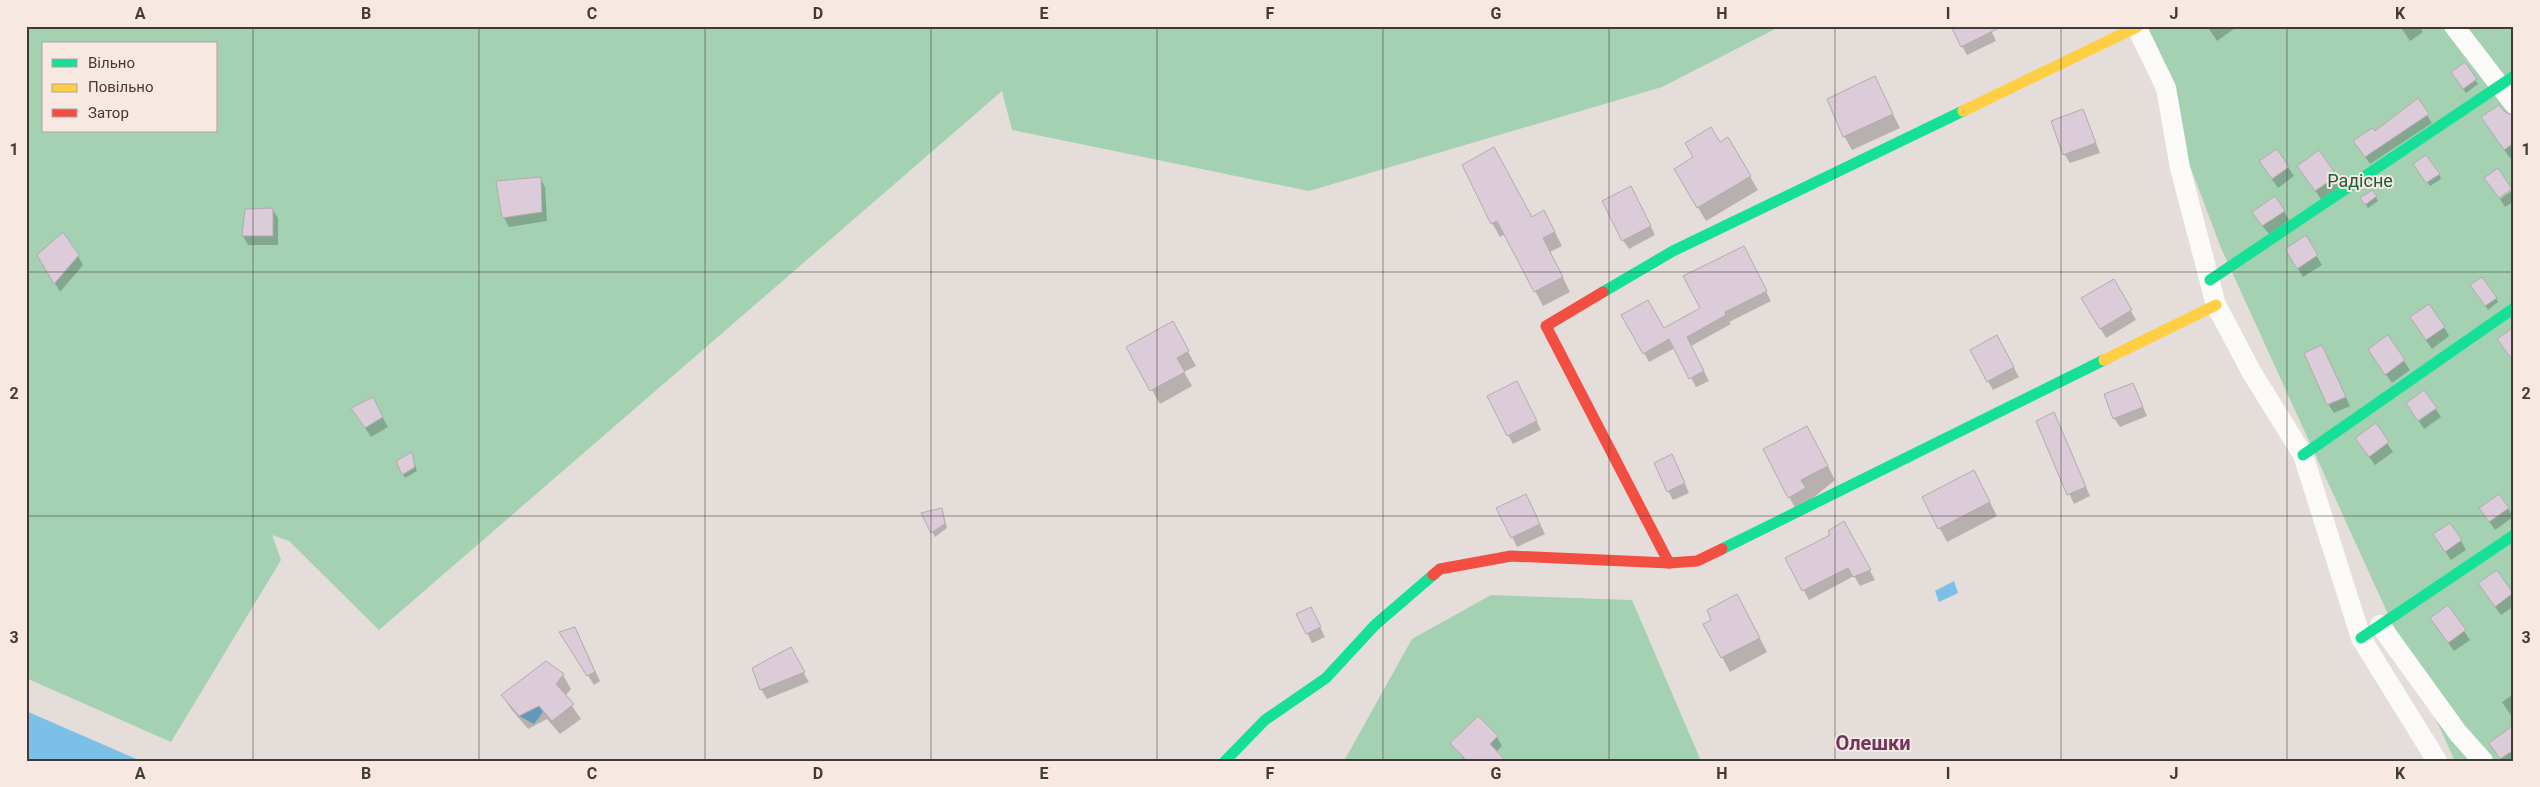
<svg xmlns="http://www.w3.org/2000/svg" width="2540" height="787" font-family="Roboto,sans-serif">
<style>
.green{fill:#a3d1b2;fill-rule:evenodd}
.water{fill:#7bc0e7}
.shadow{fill:#0003}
.building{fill:#dccbd8;stroke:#b1acac}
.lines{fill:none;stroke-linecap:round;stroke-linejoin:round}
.street{stroke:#fbfaf9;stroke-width:20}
.fast{stroke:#16e098;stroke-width:11}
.slow{stroke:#ffcf43;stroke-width:11}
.jam{stroke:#f24e42;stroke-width:11}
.grid{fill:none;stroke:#403a38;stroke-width:1;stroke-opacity:0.55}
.labels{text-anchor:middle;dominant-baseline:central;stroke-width:4;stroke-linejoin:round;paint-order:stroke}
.park-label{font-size:18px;fill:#17603b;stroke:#f7e9e2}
.quarter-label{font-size:20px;font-weight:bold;fill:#71345c;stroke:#f7e9e2}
.neatline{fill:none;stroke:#403a38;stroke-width:2}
.grid-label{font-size:16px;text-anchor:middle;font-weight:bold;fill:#403a38}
</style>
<rect width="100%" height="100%" fill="#e5ddda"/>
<!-- green -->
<g class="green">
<path d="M26,26H1781L1662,87L1309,191L1012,130L1002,91L379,630L289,541L272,535L281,560L171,742L26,678ZM44,44H216V131H44Z"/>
<polygon points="2137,26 2514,26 2514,761 2455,761 2221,248"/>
<polygon points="1491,595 1632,600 1701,761 1344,761 1412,639"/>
</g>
<!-- water -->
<g class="water">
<polygon points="1954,581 1958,593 1939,602 1935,591"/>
<polygon points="539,706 543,712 534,724 519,716"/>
<polygon points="26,711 141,761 26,761"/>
</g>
<!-- shadow -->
<g class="shadow">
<polygon points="1989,26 1996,41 1967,55 1962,46"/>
<polygon points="2207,26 2238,26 2217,41"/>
<polygon points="2400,26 2419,26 2423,32 2410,41"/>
<polygon points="2464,64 2478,84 2466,93 2455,77"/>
<polygon points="1882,92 1900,128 1852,150 1844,136"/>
<polygon points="2417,100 2432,123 2370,164 2360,149 2375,133"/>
<polygon points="2083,110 2100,153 2070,163 2064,154"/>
<polygon points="2508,116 2514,117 2514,156 2510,158 2488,127"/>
<polygon points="1728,139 1758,190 1706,221 1675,169"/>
<polygon points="2260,162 2288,167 2294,176 2278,188"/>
<polygon points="1464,166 1532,218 1552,226 1562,246 1550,252 1570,292 1543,306 1505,234 1500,237 1492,223"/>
<polygon points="2298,166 2336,177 2341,186 2321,199"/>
<polygon points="2417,168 2439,174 2441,179 2430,186"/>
<polygon points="540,178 545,187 547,221 509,227 504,218"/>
<polygon points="2512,191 2514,201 2505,207 2500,199"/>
<polygon points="1636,197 1655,235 1629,249 1623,240"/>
<polygon points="2376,197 2378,201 2368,208 2362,198"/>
<polygon points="272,209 278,218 278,245 248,245 243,236"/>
<polygon points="2284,211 2289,220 2269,234 2259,222"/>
<polygon points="2305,236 2322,265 2303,277 2286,249"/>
<polygon points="39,255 78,256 83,265 60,292"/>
<polygon points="1748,257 1771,301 1729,322 1731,324 1691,346 1709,381 1696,387 1675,348 1649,362 1623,315 1663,329 1702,308"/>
<polygon points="2113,280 2136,320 2106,338 2083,298"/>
<polygon points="2474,290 2496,298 2498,302 2488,310"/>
<polygon points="2417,327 2444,327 2449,336 2432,349"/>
<polygon points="1180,337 1196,366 1184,372 1192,386 1160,404 1128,348"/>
<polygon points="2387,337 2410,370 2392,383 2375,359"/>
<polygon points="2002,346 2019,377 1993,390 1971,351"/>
<polygon points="2327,356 2350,406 2334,413 2328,404"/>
<polygon points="2133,384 2147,416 2120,427 2114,418"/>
<polygon points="1522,392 1541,430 1513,444 1508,435"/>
<polygon points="372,399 388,427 371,437 358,417"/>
<polygon points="2435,408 2441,417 2424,429 2413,412"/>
<polygon points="2054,414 2090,496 2074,504 2037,422"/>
<polygon points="2375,425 2393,452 2375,465 2362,447"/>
<polygon points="1815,441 1835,480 1797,511 1789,497"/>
<polygon points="412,454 417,471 405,478 403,474"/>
<polygon points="1677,465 1689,493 1673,500 1668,491"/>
<polygon points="1981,485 1997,516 1947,542 1924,498"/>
<polygon points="1526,495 1545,534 1517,547 1498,508"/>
<polygon points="2508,508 2513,517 2495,530 2486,517"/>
<polygon points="942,510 947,528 935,537 923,514"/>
<polygon points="1844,523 1875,580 1860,586 1854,576 1809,600 1787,559 1832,535"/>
<polygon points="2461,541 2466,550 2451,560 2440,544"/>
<polygon points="2497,572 2514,597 2514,606 2501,615 2485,593"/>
<polygon points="2448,607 2470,640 2454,651 2437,627"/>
<polygon points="1745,610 1767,652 1730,672 1705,625"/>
<polygon points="1298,614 1315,617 1325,637 1312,643"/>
<polygon points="575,628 600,681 594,685 566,641"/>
<polygon points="790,649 809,682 767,699 761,689"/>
<polygon points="563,675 571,689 565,696 581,719 560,734 547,719 528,729 511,709 503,696"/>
<polygon points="2514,694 2514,720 2502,702"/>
<polygon points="2514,726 2514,761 2502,761 2495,752"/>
<polygon points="1497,737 1502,746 1496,752 1503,761 1465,761 1452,743"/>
</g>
<!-- building -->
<g class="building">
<polygon points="1951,26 2003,26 1961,47"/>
<polygon points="2465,62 2477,79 2463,89 2451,72"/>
<polygon points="1875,76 1893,114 1843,137 1827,99"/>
<polygon points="2418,98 2429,114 2365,157 2353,141 2372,128 2375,131"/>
<polygon points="2499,105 2505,112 2514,116 2514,143 2504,150 2481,117"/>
<polygon points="2083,109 2096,143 2063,155 2051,121"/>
<polygon points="1711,127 1720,142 1728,137 1751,176 1697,208 1674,169 1693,157 1685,143"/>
<polygon points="1494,147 1532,217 1544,210 1555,232 1543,238 1563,277 1534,292 1497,221 1491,224 1462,165"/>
<polygon points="2277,149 2289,167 2272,179 2259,161"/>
<polygon points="2319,150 2337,176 2315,191 2297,166"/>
<polygon points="2426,155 2440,174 2426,183 2413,164"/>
<polygon points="2498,168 2512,189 2499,198 2484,178"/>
<polygon points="541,177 542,212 502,218 496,181"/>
<polygon points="1631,186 1651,226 1622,241 1602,201"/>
<polygon points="2372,190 2377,196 2365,205 2360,198"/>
<polygon points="2275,196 2285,211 2262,226 2252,212"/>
<polygon points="273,208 273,236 242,236 245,209"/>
<polygon points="63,232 79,255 54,284 37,255"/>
<polygon points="2306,235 2318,255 2297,269 2285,249"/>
<polygon points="1744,246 1767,291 1725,312 1726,315 1687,337 1704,371 1689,379 1669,339 1643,354 1621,315 1648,300 1664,328 1700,308 1683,276"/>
<polygon points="2482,277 2497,298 2485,306 2470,285"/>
<polygon points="2114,279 2132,310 2100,329 2081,298"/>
<polygon points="2429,304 2445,327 2426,340 2410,317"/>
<polygon points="1173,321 1189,351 1177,358 1185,372 1150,391 1126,347"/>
<polygon points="2514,327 2514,362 2497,339"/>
<polygon points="1997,335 2014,367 1987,382 1970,350"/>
<polygon points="2388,335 2405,360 2385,375 2368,349"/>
<polygon points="2322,345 2346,397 2327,405 2304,353"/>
<polygon points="1517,381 1537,421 1507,436 1487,396"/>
<polygon points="2133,383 2143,407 2113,419 2104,394"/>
<polygon points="2424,390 2437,408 2418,421 2406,403"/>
<polygon points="373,397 383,417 365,428 351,408"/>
<polygon points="2054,412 2086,487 2067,495 2036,421"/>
<polygon points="2376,423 2389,442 2369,457 2355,438"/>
<polygon points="1807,426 1828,466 1801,480 1806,488 1788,498 1763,449"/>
<polygon points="412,452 415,467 402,475 396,461"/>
<polygon points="1672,454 1685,483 1667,492 1654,463"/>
<polygon points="1974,470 1990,502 1938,529 1922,497"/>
<polygon points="1526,494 1540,524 1511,538 1496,508"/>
<polygon points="2499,494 2509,508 2489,522 2479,508"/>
<polygon points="942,508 945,524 931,533 921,513"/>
<polygon points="1844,521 1871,570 1853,577 1848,568 1802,591 1785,558 1830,535 1828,531"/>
<polygon points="2450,523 2462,540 2445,552 2433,534"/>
<polygon points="2497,570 2513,593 2495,607 2478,583"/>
<polygon points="1737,594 1760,638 1721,658 1703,624 1711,620 1707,610"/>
<polygon points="2448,605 2466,630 2448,643 2430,618"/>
<polygon points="1311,607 1321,627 1306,634 1296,614"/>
<polygon points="575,627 595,672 587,676 559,632"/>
<polygon points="791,647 805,672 760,690 752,668"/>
<polygon points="546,661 564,674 556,684 574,704 552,721 539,706 519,716 501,695"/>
<polygon points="1478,716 1498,736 1490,744 1506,761 1467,761 1450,743"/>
<polygon points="2514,725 2514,750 2500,759 2489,743"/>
</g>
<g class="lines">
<!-- street -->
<g class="street">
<polyline points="2136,26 2166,88 2180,168 2216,305 2252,373 2303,455 2361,638 2437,761"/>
<polyline points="2454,26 2514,104"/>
<polyline points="2380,625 2458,733 2483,761"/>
</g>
<!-- fast -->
<g class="fast">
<polyline points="2210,280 2514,76"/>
<polyline points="1603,292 1673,251 1963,111"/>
<polyline points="2303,455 2514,308"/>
<polyline points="1722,549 2104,360"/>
<polyline points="2361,638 2514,535"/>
<polyline points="1225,761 1265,720 1326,678 1375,625 1433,575"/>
</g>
<!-- slow -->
<g class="slow">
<polyline points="1963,111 2137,27"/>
<polyline points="2104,360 2216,305"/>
</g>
<!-- jam -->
<g class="jam">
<polyline points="1603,292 1546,326 1669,563"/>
<polyline points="1433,575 1440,569 1511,556 1669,563 1697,561 1722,549"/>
</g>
</g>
<!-- grid -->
<path class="grid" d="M253,26V761M479,26V761M705,26V761M931,26V761M1157,26V761M1383,26V761M1609,26V761M1835,26V761M2061,26V761M2287,26V761M26,272H2514M26,516H2514"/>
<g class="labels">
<!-- park labels -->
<g class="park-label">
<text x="2360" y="180">Радісне</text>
</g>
<!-- quarter labels -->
<g class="quarter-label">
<text x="1873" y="743">Олешки</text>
</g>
</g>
<!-- border -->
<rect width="2540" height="787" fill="none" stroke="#f7e9e2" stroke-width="55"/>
<!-- legend -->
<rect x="42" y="42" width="175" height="90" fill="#f7e9e2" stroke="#aea39e"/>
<rect x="52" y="59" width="25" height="8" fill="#16e098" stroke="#aea39e"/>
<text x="88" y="68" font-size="15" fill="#403a38">Вільно</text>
<rect x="52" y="84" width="25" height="8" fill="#ffcf43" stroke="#aea39e"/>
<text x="88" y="92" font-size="15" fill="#403a38">Повільно</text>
<rect x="52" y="109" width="25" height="8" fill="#f24e42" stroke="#aea39e"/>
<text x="88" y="118" font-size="15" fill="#403a38">Затор</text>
<rect x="28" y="28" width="2484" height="732" class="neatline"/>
<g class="grid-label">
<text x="140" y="19">A</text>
<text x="366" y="19">B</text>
<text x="592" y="19">C</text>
<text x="818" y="19">D</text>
<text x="1044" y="19">E</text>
<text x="1270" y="19">F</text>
<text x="1496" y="19">G</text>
<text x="1722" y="19">H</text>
<text x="1948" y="19">I</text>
<text x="2174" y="19">J</text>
<text x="2400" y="19">K</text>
<text x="14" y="155">1</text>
<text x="2526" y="155">1</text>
<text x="14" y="399">2</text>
<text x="2526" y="399">2</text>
<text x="14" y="643">3</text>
<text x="2526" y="643">3</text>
<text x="140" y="779">A</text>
<text x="366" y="779">B</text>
<text x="592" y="779">C</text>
<text x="818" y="779">D</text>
<text x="1044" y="779">E</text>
<text x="1270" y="779">F</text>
<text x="1496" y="779">G</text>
<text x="1722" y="779">H</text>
<text x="1948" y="779">I</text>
<text x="2174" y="779">J</text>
<text x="2400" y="779">K</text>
</g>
</svg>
